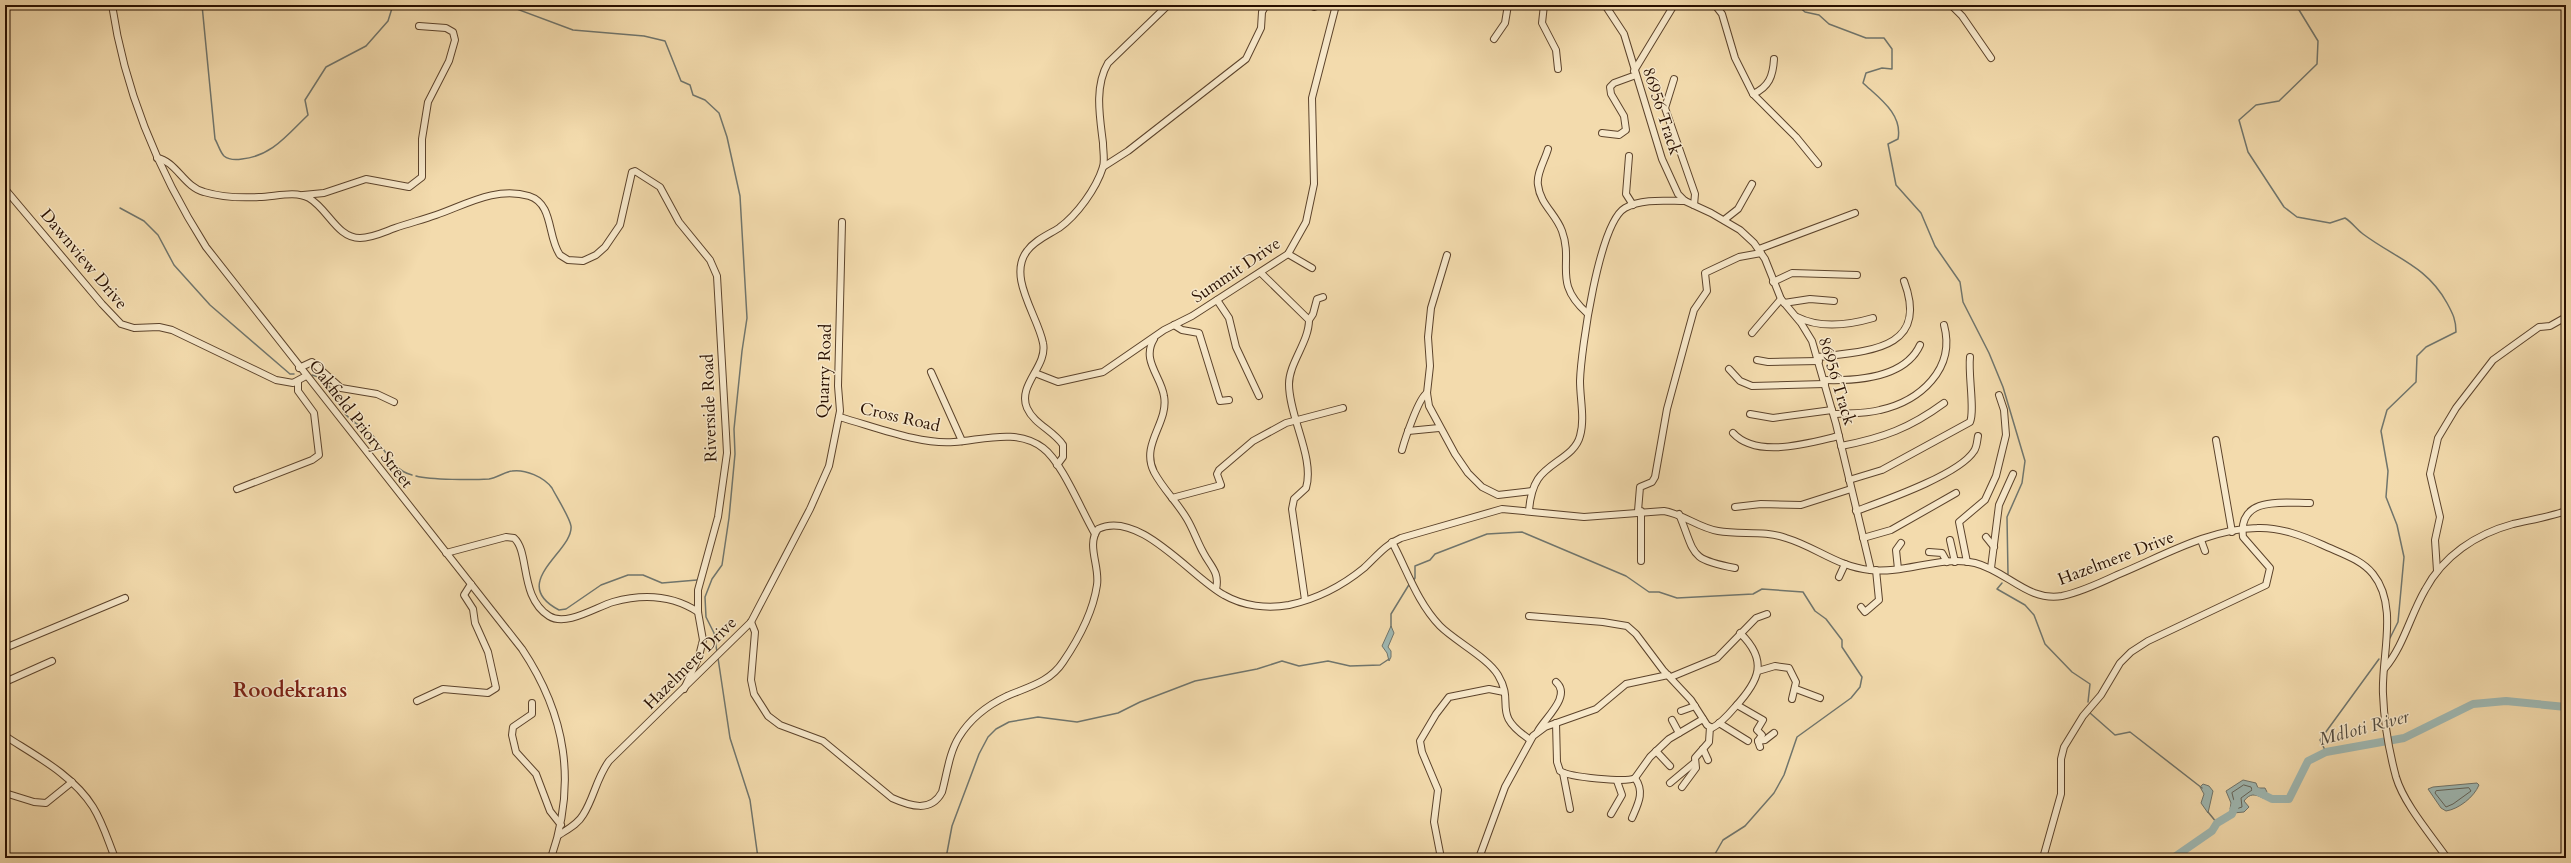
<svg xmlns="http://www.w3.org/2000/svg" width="2571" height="863" font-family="Cardo,serif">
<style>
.water{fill:#9fb9b4;stroke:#70756c}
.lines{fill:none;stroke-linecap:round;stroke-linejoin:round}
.shore{stroke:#64645a;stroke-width:1}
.stream{stroke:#70756c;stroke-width:1.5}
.river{stroke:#9fb9b4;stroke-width:8}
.minor-casing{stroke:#5c432b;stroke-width:8}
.minor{stroke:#f7e8ca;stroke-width:6}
.labels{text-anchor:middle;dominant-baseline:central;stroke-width:3;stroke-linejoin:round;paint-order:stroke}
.street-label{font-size:17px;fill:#291000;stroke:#f7e8ca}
.water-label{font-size:18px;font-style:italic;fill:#524b3f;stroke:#f7e8ca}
.district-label{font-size:21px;font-weight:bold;fill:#7a1f14;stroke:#f7e8ca}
</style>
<rect width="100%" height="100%" fill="#f3dbad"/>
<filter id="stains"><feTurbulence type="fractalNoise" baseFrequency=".005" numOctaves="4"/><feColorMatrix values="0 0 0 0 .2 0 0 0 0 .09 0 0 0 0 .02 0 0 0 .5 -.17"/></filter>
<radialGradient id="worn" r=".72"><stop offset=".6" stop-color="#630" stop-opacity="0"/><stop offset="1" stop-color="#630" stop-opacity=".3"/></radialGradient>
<!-- water -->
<g class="water">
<polygon points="1391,626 1394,633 1388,647 1391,651 1391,657 1389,661 1387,653 1382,646"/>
<path d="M2243,780L2256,783L2258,788H2265L2267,792L2263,798C2255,794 2250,793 2244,801L2249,807L2244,812L2233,813L2230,809L2231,803L2226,791Z"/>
<path d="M2477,783L2479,785C2474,797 2459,809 2446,811L2441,808L2428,789L2433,787Z"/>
<polygon points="2203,784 2209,786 2213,791 2208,813 2201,803 2204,794 2200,787"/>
</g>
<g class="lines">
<!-- shore -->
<g class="shore">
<polygon points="2244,785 2251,787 2252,790 2241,798 2242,807 2236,809 2232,793"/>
<polygon points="2469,788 2471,791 2453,804 2446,807 2435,793 2436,791"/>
</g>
<!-- stream -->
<g class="stream">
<path d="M202,5L215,139C218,144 220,152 224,156C229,160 236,160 242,159C272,156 287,135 308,115L305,100L326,67L366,46L388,21L393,5"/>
<polyline points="506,5 573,30 644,36 665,41 681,81 690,85 693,95 705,100 719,113 727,137 740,196 747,318 742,351 734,429 735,454 729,518 722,565 712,579 705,597 706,617 714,633 717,652"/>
<path d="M1797,5L1805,12L1819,15L1829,24L1866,38H1884L1892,49V69L1882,68L1866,73L1863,83C1879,98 1903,114 1898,139L1888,144L1896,185L1921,213L1935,246L1960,282L1963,302L1989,353L2003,387L2025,461L2022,483L2007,517L2008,574"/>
<path d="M2296,5L2318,41L2317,64L2279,101L2256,105L2239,120L2248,152L2284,207L2297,217L2330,223L2345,218C2353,223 2356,229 2363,234C2395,258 2427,266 2447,303C2453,314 2456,320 2456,332L2426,347L2417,356L2416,382L2387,410L2381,431L2388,471L2386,497L2397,525L2404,557L2398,622L2390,638"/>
<polyline points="120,208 144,221 158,235 174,265 210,305 290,374 294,374"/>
<path d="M312,375C329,379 336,397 343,411C350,422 360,425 369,432C385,445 390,470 412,475"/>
<path d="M416,476C431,480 473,480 489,479C497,478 504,472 512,471C525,469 544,477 552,488C556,496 570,518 571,526C574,551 507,583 559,610L566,609L601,585L628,575H643L662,583L697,580"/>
<polyline points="1413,581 1415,578 1415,566 1430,560 1435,554 1487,534 1522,532 1626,576 1649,592 1659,592 1677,598 1753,594 1762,589 1803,592 1815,611 1826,619 1842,640 1842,647 1862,677 1860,687 1851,698 1797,737 1784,775 1774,793 1745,826 1723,840 1715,854 1706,858"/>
<polyline points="2002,583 1997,589 2025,605 2034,615 2045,644 2072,672 2090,684 2088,702"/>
<polyline points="1391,627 1391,614 1410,583"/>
<polyline points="718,658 730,738 750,800 758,858"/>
<polyline points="2090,713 2115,735 2130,732 2202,788"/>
<polyline points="2326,752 2320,740 2379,659"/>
<polyline points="2208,812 2217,823"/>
<polyline points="5,857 13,858"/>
<polyline points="946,858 952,826 979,754 988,737 996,729 1009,722 1038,717 1077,722 1118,713 1140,702 1195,681 1257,669 1282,661 1299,666 1328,661 1350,666 1380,665 1389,659"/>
</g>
<!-- river -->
<g class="river">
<polyline points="2256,791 2272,799 2289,799 2308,761 2326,752 2404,738 2473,704 2506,701 2566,707"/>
<polyline points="2173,858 2212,831 2217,823 2232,814 2236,803"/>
</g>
<!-- minor casing -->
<g class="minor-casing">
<g id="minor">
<path d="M112,5C125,93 159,173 206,247L522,649C566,715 577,783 551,858"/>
<polyline points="1310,5 1314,7 1320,5"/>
<polyline points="1544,5 1542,23 1556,50 1558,69"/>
<polyline points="1605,5 1624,34 1662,159 1678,194 1685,201 1711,213 1740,230 1754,243 1765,259 1781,299 1801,323 1812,341 1836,424 1871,570"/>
<polyline points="1715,5 1722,14 1735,58 1753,94 1796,137 1818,164"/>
<polyline points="1951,5 1962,16 1991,58"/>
<polyline points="1494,39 1505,23 1508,5"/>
<polyline points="1634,71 1674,5"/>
<polyline points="1674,79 1665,108 1695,194 1694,205"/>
<path d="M1753,94C1769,87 1773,76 1774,59"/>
<polyline points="1602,133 1619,135 1626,130 1624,116 1611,94 1610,87 1614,83 1636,75"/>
<path d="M1548,149C1545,160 1536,174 1538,185C1540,204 1556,214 1562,231C1574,264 1552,282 1587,313"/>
<polyline points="1629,156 1626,194 1633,205"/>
<path d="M157,158C176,161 184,187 204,192C221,197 241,198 259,197C274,197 295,190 309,198C328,209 337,238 360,238C372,238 384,232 395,228C409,223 422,220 436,215C465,205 496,186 529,196C554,204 547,237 560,255L568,260L583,261L596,255L605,247L620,225L632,172L635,171L660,187L679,222L710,260L717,276L726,434L727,453L718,517L698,590V612L703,640L699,656L684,689"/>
<polyline points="1103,167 1128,151 1246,59 1261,28 1262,12 1266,5"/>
<polyline points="5,189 102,304 121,324 134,328 159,327 172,330 276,380 293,383 306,376"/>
<polyline points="303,195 324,193 366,179 409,187 422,177 422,139 428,102 449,61 455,40 453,32 446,28 419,26"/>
<polyline points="1724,220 1738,209 1752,184"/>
<polyline points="1759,249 1855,213"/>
<polyline points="1288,254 1312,268"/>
<polyline points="1447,255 1431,308 1428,337 1430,366 1427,393 1429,406 1455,454 1468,473 1482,487 1498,495 1532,491"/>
<path d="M1261,273L1309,320C1309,342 1289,363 1289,384C1289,417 1315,458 1306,488L1294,499L1292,509L1305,600"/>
<polyline points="1773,282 1792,273 1857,275"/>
<polyline points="1217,300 1229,318 1236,347 1259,396"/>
<polyline points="1784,303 1810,299 1834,301"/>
<path d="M1797,317C1821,329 1849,325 1873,318"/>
<polyline points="1309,320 1313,314 1317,299 1323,297"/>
<polyline points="1174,325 1182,330 1199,333 1220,401 1229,400"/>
<polyline points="1752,333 1781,299"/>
<path d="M1154,339C1141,360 1161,376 1164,396C1169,423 1140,444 1154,472C1163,489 1177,502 1187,519C1193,529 1197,541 1203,552C1210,566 1220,572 1216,589"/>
<path d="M1818,357C1868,351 1930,350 1904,281"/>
<polyline points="1757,360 1768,362 1819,361"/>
<polyline points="299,368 312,362 341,388 377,394 394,402"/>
<polyline points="1729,369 1740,381 1752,386 1825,384"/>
<polyline points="931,372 962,441"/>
<polyline points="1035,373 1058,382 1103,372 1164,330 1192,316 1288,254 1306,222 1314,184 1312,98 1336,5"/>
<path d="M1824,380C1855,381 1905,378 1920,345"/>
<polyline points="1750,414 1773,418 1832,410"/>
<path d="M1834,414C1849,413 1865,414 1880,410C1920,401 1956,369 1944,325"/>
<path d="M839,417C873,426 920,445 954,442C983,440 1017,428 1043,448C1062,462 1082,512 1095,534"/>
<polyline points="1408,431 1439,428"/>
<path d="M1733,433C1757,459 1809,443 1839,436"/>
<polyline points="2216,440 2232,532"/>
<path d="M1841,446C1883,438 1910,428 1944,403"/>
<path d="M1402,450C1405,439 1419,397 1427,393"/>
<path d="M1057,465L1063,457V445C1054,431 1034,424 1027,408C1017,385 1048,366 1043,343C1038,316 1007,277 1027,251C1035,240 1048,235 1059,228C1077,215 1096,189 1103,167C1105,160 1103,151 1103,143C1100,118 1094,87 1108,63L1168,5"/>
<path d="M1849,480L1882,470L1970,422C1975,410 1968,375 1970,357"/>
<polyline points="237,489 312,460 319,455 314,413 298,391 298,382"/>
<polyline points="1172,498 1221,485 1217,474 1219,470 1253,441 1286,423 1343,408"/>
<polyline points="1735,507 1761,504 1801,505 1851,489"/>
<path d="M1529,510C1530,499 1532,488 1538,479C1549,462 1575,456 1580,436C1585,419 1580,399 1580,381C1581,350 1599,223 1625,208C1642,198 1667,201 1685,201"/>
<polyline points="1638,511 1640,487 1652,482 1655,477 1667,409 1686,339 1694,310 1707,291 1705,273 1739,257 1761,253"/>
<path d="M1856,511C1883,501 1959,475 1974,451C1977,447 1977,441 1978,436"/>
<path d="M1679,514C1696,555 1688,559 1735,568"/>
<polyline points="1986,537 1994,547"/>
<polyline points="1863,538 1891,530 1956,493"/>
<polyline points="1950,540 1955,562"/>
<polyline points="2201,540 2205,551"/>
<path d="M1392,542C1407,570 1417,602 1440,626C1455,641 1488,658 1498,675C1516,705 1490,712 1529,739"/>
<polyline points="1929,552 1942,553 1947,562"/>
<path d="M446,553L506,537L514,538C530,552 519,597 549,616C566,627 596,607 613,602C642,594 672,595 698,612"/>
<polyline points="1641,561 1641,511"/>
<polyline points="1967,562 1959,522 1985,500 1996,476 2006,435 2004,410 1999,395"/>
<polyline points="1991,568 1999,505 2013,474"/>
<polyline points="1898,569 1896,550 1901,543"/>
<polyline points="2437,571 2435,540 2440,517 2430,474 2438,438 2456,408 2493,360 2539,327 2550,326 2566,317"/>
<polyline points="1839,577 1845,564"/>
<polyline points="1861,607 1865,612 1879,600 1876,570"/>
<path d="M1529,616L1603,622L1627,626L1636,634L1663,670L1691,700L1707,725L1712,728C1720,724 1729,714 1735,707C1759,681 1769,661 1740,633"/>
<path d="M751,622L755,632L751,680L754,694L768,716L780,725L823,741L892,798C910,806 931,813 942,792C947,774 949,753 959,737C970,719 988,705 1007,696C1028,687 1050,682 1063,662C1078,640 1093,612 1097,585C1100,566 1086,545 1098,529C1139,509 1192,578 1224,595C1243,606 1267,609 1289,605C1317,599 1342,586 1364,568C1377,556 1385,545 1401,538L1502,509L1584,517L1664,511C1683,514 1699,528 1718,531C1741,535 1764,530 1786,538C1816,547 1838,567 1870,570C1905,574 1941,555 1975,563C2007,571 2028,602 2062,596C2081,592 2100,583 2117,575C2161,557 2208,529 2257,528C2280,527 2303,536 2323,545C2340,553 2361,559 2373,574C2399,606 2381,657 2383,694C2384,721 2389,751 2396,777C2404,804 2431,835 2447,858"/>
<polyline points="5,648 125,598"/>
<path d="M2385,668C2404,645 2410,616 2425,590C2443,556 2476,534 2513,524C2530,520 2549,517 2566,511"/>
<polyline points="1758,671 1775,666 1789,668 1796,682 1792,699"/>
<polyline points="1671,677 1717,658 1756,618 1767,614"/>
<polyline points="5,682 52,661"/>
<polyline points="1796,689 1820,698"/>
<polyline points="417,701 443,689 488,693 496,688 488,652 475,623 473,609 464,595 471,584"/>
<polyline points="532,703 532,714 513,727 512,735 516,752 536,774 550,811 561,825"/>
<polyline points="1737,705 1763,720 1757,730 1762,735 1758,741 1760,747"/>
<polyline points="1681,711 1695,706"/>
<polyline points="1672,720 1679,733"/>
<path d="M1556,723L1557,762L1560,771C1569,777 1626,783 1635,778L1650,757L1669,739L1703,719"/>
<polyline points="1719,723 1748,741"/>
<path d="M1538,731C1545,718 1572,696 1556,682"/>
<path d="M5,736C36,756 73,775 93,807C103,823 108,841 115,858"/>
<polyline points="1758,741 1765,740 1774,733"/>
<polyline points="1703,749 1708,760"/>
<polyline points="1656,751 1670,766"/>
<polyline points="1563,773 1570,809"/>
<polyline points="1670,783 1694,763"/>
<polyline points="1682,787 1696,768 1695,758 1709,742 1710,727"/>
<polyline points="5,793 34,802 46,803 72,782"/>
<polyline points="1611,814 1622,795 1617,781"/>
<path d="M1632,818C1638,804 1645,792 1635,778"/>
<path d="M559,835C568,829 578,824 583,815C594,798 596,779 609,761L751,622L810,509L829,466L840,411L838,386L842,222"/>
<polyline points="1441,858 1434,822 1438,790 1422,752 1420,741 1436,714 1449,697 1489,689 1504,692"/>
<polyline points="1479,858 1505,787 1533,736 1545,727 1596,709 1626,684 1668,675"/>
<path d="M2043,858L2061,794V759L2064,747L2083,716L2101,695L2120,663L2131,652L2148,641L2266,585L2270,568L2243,537C2238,496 2282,503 2310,503"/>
</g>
</g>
<!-- minor -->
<use href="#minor" class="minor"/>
</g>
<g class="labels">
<!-- street labels -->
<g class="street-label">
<text transform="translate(1662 111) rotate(72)">86956 Track</text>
<text transform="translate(84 259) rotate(50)">Dawnview Drive</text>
<text transform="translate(1236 270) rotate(-34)">Summit Drive</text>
<text transform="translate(824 371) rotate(-88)">Quarry Road</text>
<text transform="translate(1837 381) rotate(73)">86956 Track</text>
<text transform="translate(709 408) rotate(-92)">Riverside Road</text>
<text transform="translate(900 417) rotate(13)">Cross Road</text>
<text transform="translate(361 424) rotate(52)">Oakfield Priory Street</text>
<text transform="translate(2116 558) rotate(-21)">Hazelmere Drive</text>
<text transform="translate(690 663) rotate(-45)">Hazelmere Drive</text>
</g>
<!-- water labels -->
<g class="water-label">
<text transform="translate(2364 728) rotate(-15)">Mdloti River</text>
</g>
<!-- district labels -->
<g class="district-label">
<text x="290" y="690">Roodekrans</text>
</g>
</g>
<!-- margin -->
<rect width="2571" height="863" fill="none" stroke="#f3dbad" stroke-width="20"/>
<rect x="6" y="6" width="2559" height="851" fill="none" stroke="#291000" stroke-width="2"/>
<rect x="10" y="10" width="2551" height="843" fill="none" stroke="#291000"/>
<rect width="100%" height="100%" filter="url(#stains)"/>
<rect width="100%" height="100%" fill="url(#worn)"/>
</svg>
